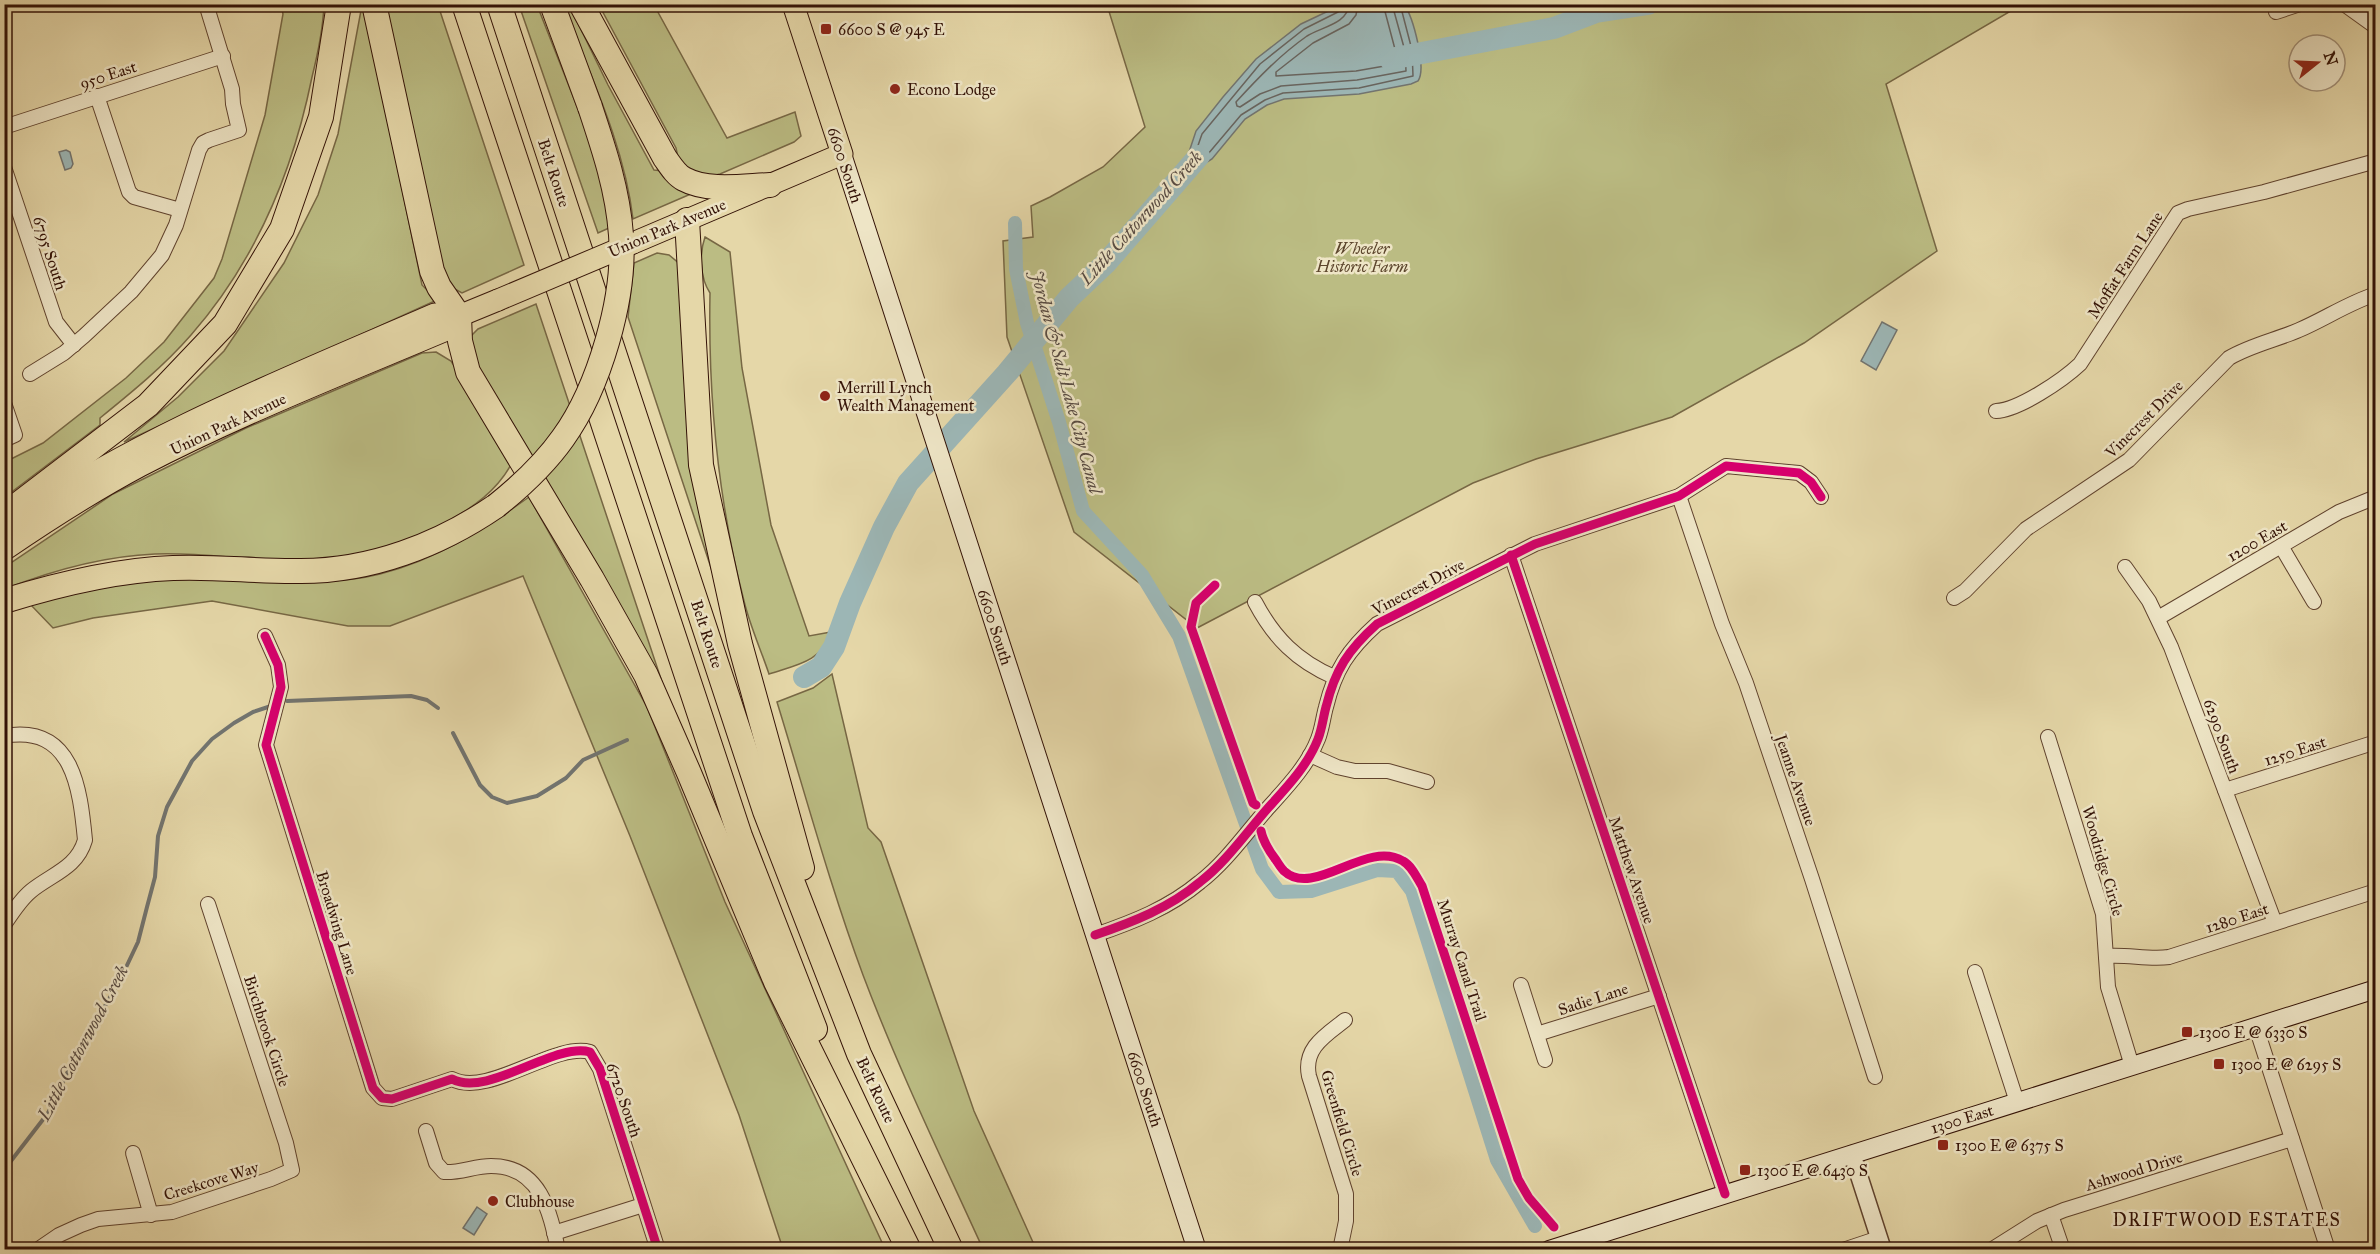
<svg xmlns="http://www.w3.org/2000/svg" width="2380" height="1254" font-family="'IM FELL Great Primer',serif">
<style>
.green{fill:#bbbc83;stroke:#776744;stroke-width:1.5}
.water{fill:#9cb6b5;stroke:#72746f;stroke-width:1.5}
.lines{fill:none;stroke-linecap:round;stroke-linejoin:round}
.shore{stroke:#68645e;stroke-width:1.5}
.stream{stroke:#72746f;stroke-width:4}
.canal{stroke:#9cb6b5;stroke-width:14}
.river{stroke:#9cb6b5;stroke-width:22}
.minor-casing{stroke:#60432e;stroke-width:16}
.tertiary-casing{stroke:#60432e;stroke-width:19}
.secondary-casing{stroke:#331206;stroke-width:20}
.primary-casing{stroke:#331206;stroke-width:23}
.motorway-casing{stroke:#331206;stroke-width:26}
.minor{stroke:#eee5c6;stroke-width:14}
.tertiary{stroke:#eee5c6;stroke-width:16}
.secondary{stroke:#eee5c6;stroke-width:18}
.primary{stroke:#e5d7a8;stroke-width:21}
.motorway{stroke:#e5d7a8;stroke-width:24}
.primary-bridge-casing{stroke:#331206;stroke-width:23;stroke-linecap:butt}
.motorway-bridge-casing{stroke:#331206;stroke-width:26;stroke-linecap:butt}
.primary-bridge{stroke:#e5d7a8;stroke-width:21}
.motorway-bridge{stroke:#e5d7a8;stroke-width:24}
.cycleway-casing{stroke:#eee5c6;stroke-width:13}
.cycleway{stroke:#d6006c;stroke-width:9}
.poi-dot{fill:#8f2418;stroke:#eee5c6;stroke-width:2}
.labels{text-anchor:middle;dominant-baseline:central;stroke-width:5;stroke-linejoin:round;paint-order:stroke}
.poi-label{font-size:16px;fill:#331206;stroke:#eee5c6;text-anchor:start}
.street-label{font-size:16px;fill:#331206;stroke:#eee5c6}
.park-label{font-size:16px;font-style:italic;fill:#5c452c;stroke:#eee5c6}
.water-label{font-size:18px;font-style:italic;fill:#584b43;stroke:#eee5c6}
.neighbourhood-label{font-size:18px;letter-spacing:1.5px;fill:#331206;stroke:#eee5c6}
</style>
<rect width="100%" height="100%" fill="#e5d7a8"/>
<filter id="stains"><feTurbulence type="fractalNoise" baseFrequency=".00333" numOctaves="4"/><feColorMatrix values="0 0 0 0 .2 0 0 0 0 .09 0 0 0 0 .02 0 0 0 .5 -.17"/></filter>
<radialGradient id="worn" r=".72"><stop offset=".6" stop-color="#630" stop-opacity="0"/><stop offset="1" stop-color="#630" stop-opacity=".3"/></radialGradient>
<!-- green -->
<g class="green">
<path d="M281,5H324C323,29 318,53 312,77C293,171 255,262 191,335C164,366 132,392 100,418V425L5,497V462L43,443L126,378L164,342L214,278L222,259L265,115L283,14Z"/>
<polygon points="362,5 364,5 422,285 437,300 124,442 178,397 224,351 284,263 318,195 338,134"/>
<polygon points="385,5 438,5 524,265 462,293 451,287 442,277"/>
<polygon points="519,5 537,5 589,137 603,185 609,228 598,233"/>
<path d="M563,5H569L608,85L654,170L664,171L693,193L633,219C624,144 590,75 563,5Z"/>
<path d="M599,5H654L727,138L795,112L801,136L794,142L720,174C699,180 679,171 676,148Z"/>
<polygon points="1107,5 2021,5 1886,84 1937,251 1804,343 1672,417 1536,459 1473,483 1197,628 1074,532 1007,337 1003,241 1033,237 1031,206 1050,197 1103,167 1145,127"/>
<path d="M705,237L730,252L742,368L771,525L809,636L831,632C822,662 796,665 769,674C761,650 750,626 744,601C718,500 708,397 710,293C700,278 699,254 705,237Z"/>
<polygon points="657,253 669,255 681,265 716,583 628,317 634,263"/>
<polygon points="536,304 670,706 474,364 470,337 478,329"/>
<path d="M436,352L451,361L514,459C499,490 472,509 441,525C387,551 339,561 278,560C237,559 196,552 155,554C105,556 51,571 5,589V567L113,494L246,428L422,353Z"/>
<path d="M529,497L647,707L725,902L885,1249H783L739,1115L630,836L523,576L390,626H348L212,601L93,618L53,628L28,602C57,594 87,583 117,580C140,577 166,575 190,575C253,575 318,590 380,574C436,560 483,530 529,497Z"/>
<path d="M832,674L868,828L881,842L974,1111L1036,1249H983C942,1159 898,1068 863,975C830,886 805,793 777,702L813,688Z"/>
</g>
<!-- water -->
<g class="water">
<path d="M1404,4C1413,17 1427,68 1418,81L1411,84L1359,94L1284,99L1267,105L1245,119L1212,159L1180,179L1196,131L1223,97L1256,59L1301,24L1341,5Z"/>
<polygon points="66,150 70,152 73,164 71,168 65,170 59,152"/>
<polygon points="1882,322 1897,330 1876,370 1861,361"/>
<polygon points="477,1207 487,1214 474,1235 463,1228"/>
</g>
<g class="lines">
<!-- shore -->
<g class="shore">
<polyline points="1341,4 1338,12 1304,29 1260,64 1202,134 1194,157 1195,160 1198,161 1208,154 1241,115 1265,100 1283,93 1359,88 1413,76 1412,50 1400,4"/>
<path d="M1349,4C1348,24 1321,27 1307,36C1280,55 1258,78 1236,102L1237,106L1240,107L1260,94L1281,86L1357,80L1406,71L1405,51L1392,4"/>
<polyline points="1358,4 1356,15 1349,24 1313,43 1276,72 1276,76 1356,71 1396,64 1396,53 1383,4"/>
</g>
<!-- stream -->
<g class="stream">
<polyline points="287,701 411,696 427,700 438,708"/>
<polyline points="453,733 480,785 492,797 507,803 537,796 566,778 583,760 627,740"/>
<polyline points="4,1170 48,1113 69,1069 121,978 138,942 147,907 155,877 158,836 167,807 192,761 212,739 234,723 253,712 271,706"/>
</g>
<!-- canal -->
<polyline class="canal" points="1015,223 1016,269 1027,323 1059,422 1083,511 1142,575 1179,636 1262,869 1279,892 1311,891 1377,870 1397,871 1412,891 1497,1160 1535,1226"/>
<!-- river -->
<g class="river">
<polyline points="1390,59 1554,28 1596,12 1648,4"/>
<polyline points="804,677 821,667 834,647 850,603 884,527 908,483 1007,373 1069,298 1106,263 1199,156"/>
</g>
<!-- minor casing -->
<g class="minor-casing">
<g id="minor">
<polyline points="2344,4 2376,27"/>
<polyline points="2276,12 2300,4"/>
<polyline points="97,96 129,192 134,197 180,210"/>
<polyline points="4,127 223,56"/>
<polyline points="4,167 56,322 74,345"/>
<polyline points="30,374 64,353 84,336 131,292 162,255 176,225 199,150 203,143 209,140 239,130 233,104 232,89 206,4"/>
<polyline points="4,403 15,435 4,440"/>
<path d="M1996,411C2019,410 2063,380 2080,364L2178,213L2188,209L2264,192L2376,161"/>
<polyline points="1679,496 1722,624 1746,683 1812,879 1875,1077"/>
<polyline points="2281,546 2314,602"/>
<polyline points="1511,555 1725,1194"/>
<polyline points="2125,567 2149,601 2171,647 2275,923"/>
<path d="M1954,598L1965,591L2026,529L2129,460L2229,358C2251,345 2276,340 2299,330C2325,319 2348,303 2376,294"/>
<path d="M1255,602C1274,638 1297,661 1334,677"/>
<polyline points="2158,618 2339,512 2376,497"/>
<path d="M265,636L278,665L281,687L266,745L373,1088L382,1098L392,1099L452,1079C488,1098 554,1042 590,1052L600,1069L658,1250"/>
<path d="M4,736C73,724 80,788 85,840C77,868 52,874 31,891C20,900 12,913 4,925"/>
<polyline points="2048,737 2103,914 2108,987 2132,1066"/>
<polyline points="1310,755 1337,767 1355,771 1388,771 1427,782"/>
<polyline points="2225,790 2376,742"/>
<path d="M1095,935C1133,922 1169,908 1200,882C1226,862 1246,833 1268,808C1287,787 1308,765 1318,739C1322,729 1323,718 1326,707C1335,670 1348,650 1377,624L1535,544L1679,496L1726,466L1799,473L1811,482L1821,497"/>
<path d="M2106,956C2127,954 2149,960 2169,957L2376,891"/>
<polyline points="1975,972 2017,1102"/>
<polyline points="1521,985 1545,1060"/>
<polyline points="2256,1027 2328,1250"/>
<polyline points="1537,1034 1659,996"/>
<path d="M426,1131L436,1163L444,1172C460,1173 475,1166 491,1166C540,1166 550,1211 558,1250"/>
<polyline points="133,1153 151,1215"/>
<polyline points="2051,1215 2063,1250"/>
<polyline points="554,1233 643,1205"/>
<polyline points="37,1250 59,1235 81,1225 98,1219 172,1212 271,1179 292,1170 286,1143 208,904"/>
<path d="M1340,1250L1346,1221V1194L1309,1076C1303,1048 1326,1035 1345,1020"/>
<polyline points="1843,1250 1879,1238"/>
<polyline points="1991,1250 2037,1221 2064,1210 2292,1139"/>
</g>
</g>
<!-- tertiary casing -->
<g class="tertiary-casing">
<polyline id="tertiary" points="1852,1154 1883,1250"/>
</g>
<!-- secondary casing -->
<g class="secondary-casing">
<g id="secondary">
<polyline points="842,154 1197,1250"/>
<polyline points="1549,1250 2376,989"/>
</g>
</g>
<!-- primary casing -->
<g class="primary-casing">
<g id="primary">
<polyline points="633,243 842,154 793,4"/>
<path d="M4,529C137,437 287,378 435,314L459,316"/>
<path d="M4,550C48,520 93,491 140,466C238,415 342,374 444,331L459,316L498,300"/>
</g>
</g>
<!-- motorway casing -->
<g class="motorway-casing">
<g id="motorway">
<polyline points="374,4 432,271 439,287 459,316 460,341 468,372 592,579 646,675 689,773 776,982 909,1250"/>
<polyline points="464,4 740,836 815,1029"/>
<polyline points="499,4 765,811 859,1054 951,1250"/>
<polyline points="552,4 590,107"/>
<path d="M581,4L665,158C670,165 676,175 684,179C708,192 743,186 770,185"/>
<polyline points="687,220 701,465 740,644 802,868"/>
<polyline points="4,515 148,405 225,324 282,229 321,117 339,4"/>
<path d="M4,601C59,584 116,570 173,568C216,566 258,572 301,571C371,571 439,545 496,506"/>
</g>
</g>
<!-- minor -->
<use href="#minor" class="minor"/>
<!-- tertiary -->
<use href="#tertiary" class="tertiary"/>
<!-- secondary -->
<use href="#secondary" class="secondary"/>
<!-- primary -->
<use href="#primary" class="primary"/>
<!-- motorway -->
<use href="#motorway" class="motorway"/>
<!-- primary-bridge casing -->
<g class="primary-bridge-casing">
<polyline id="primary-bridge" points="498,300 633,243"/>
</g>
<!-- motorway-bridge casing -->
<g class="motorway-bridge-casing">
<path id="motorway-bridge" d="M496,506C521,486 544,465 563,438C599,388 626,297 621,235C618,191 604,149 590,107"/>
</g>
<!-- primary-bridge -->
<use href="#primary-bridge" class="primary-bridge"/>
<!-- motorway-bridge -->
<use href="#motorway-bridge" class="motorway-bridge"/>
<!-- cycleway casing -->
<g class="cycleway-casing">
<g id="cycleway">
<polyline points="1511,555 1725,1194"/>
<polyline points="1215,585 1196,603 1191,627 1253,803 1256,805"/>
<path d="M265,636L278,665L281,687L266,745L373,1088L382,1098L392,1099L452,1079C488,1098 554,1042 590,1052L600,1069L658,1250"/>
<path d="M1261,831C1263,841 1270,852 1276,860C1278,863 1281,868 1284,871C1314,899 1366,839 1403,861C1412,866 1417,878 1422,886L1518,1179L1529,1198L1554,1227"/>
<path d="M1095,935C1133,922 1169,908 1200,882C1226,862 1246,833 1268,808C1287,787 1308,765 1318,739C1322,729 1323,718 1326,707C1335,670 1348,650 1377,624L1535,544L1679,496L1726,466L1799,473L1811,482L1821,497"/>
</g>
</g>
<!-- cycleway -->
<use href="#cycleway" class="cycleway"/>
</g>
<!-- markers -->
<g class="poi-dot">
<rect x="820" y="23" width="12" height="12" rx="3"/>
<circle cx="895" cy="89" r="6"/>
<circle cx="825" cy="396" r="6"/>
<rect x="2181" y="1026" width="12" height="12" rx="3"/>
<rect x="2213" y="1058" width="12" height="12" rx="3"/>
<rect x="1937" y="1139" width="12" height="12" rx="3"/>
<rect x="1739" y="1164" width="12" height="12" rx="3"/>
<circle cx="493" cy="1201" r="6"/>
</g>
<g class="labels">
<!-- poi labels -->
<g class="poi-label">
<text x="838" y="29">6600 S @ 945 E</text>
<text x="907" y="89">Econo Lodge</text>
<text x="837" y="387">Merrill Lynch<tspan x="837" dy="18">Wealth Management</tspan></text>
<text x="2199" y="1032">1300 E @ 6330 S</text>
<text x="2231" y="1064">1300 E @ 6295 S</text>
<text x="1955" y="1145">1300 E @ 6375 S</text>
<text x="1757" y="1170">1300 E @ 6430 S</text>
<text x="505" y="1201">Clubhouse</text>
</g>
<!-- street labels -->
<g class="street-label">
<text transform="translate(108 75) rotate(-18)">950 East</text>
<text transform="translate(845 165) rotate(72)">6600 South</text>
<text transform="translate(554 173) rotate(72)">Belt Route</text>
<text transform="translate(667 228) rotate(-23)">Union Park Avenue</text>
<text transform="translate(50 253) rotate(72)">6795 South</text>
<text transform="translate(2125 265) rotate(-57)">Moffat Farm Lane</text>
<text transform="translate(2144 419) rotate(-45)">Vinecrest Drive</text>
<text transform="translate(228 424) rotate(-25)">Union Park Avenue</text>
<text transform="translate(2257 541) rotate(-30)">1200 East</text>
<text transform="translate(1418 587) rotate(-28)">Vinecrest Drive</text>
<text transform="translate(995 627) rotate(72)">6600 South</text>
<text transform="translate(707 634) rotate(72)">Belt Route</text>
<text transform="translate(2222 736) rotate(70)">6290 South</text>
<text transform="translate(2295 751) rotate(-18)">1250 East</text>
<text transform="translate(1796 780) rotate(71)">Jeanne Avenue</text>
<text transform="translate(2103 861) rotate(74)">Woodridge Circle</text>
<text transform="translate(1632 870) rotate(71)">Matthew Avenue</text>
<text transform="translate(2237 918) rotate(-18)">1280 East</text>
<text transform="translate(337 923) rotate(73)">Broadwing Lane</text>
<text transform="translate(1462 960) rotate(72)">Murray Canal Trail</text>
<text transform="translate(1593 999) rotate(-18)">Sadie Lane</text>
<text transform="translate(267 1031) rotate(72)">Birchbrook Circle</text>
<text transform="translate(1145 1089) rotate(72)">6600 South</text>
<text transform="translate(876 1090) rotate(65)">Belt Route</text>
<text transform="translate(624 1100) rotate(71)">6720 South</text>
<text transform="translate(1962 1119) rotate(-17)">1300 East</text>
<text transform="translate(1342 1123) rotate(73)">Greenfield Circle</text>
<text transform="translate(2134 1171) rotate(-17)">Ashwood Drive</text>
<text transform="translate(211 1181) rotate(-17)">Creekcove Way</text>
</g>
<!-- park labels -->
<g class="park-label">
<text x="1362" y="248">Wheeler<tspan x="1362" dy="18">Historic Farm</tspan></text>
</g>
<!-- water labels -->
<g class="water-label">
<text transform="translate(1141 218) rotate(-48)">Little Cottonwood Creek</text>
<text transform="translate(1066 382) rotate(75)">Jordan &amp; Salt Lake City Canal</text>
<text transform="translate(83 1043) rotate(-62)">Little Cottonwood Creek</text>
</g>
<!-- neighbourhood labels -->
<g class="neighbourhood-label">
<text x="2227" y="1220">DRIFTWOOD ESTATES</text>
</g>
</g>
<!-- margin -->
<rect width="2380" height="1254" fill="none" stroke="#e5d7a8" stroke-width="24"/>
<rect x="6" y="6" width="2368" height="1242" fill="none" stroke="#331206" stroke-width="3"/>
<rect x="12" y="12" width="2356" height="1230" fill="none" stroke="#331206" stroke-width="1.5"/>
<!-- north arrow -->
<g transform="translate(2317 63) rotate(72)"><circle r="28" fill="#eee5c6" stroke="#a39179" stroke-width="1.5"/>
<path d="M0-4.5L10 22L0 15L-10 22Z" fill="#8f2418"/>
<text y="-9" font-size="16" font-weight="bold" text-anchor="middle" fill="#331206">N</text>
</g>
<rect width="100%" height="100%" filter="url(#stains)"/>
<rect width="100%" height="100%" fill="url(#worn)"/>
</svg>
